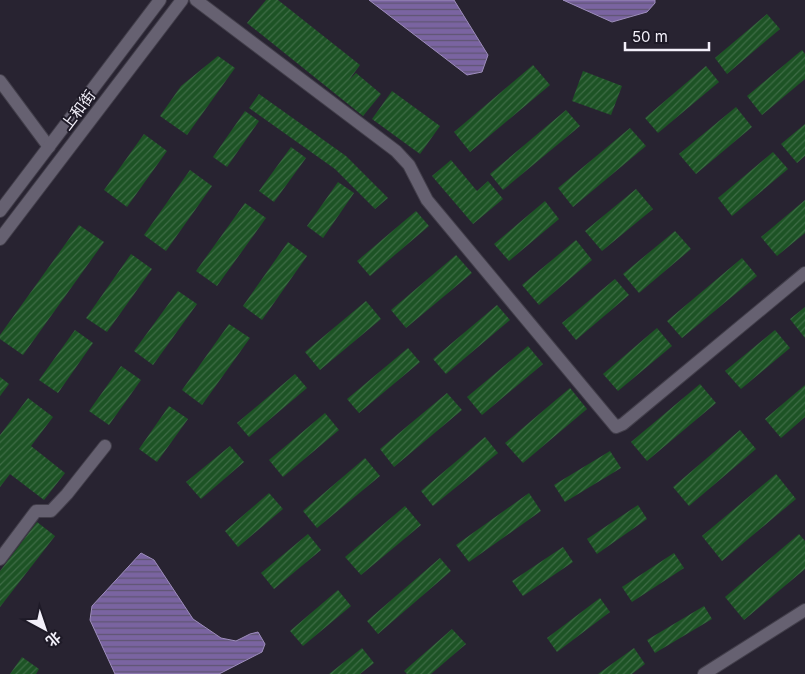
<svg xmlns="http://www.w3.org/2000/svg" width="805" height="674" font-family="Inter,'Noto Sans SC',sans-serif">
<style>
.water{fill:url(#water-rules);stroke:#9e8ebc}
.building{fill:url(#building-hatch)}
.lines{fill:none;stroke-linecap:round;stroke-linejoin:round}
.minor-casing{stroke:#423e4a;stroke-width:14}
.minor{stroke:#666171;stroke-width:12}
.labels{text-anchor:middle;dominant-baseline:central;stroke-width:4;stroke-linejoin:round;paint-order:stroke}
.street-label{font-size:15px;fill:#f3f0fa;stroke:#1e1a27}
</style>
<defs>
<pattern id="water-rules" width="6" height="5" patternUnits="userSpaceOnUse" patternTransform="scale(1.25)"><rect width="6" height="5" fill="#7a64a1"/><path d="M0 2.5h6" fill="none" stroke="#5f5572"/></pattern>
<pattern id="building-hatch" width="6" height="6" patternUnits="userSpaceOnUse" patternTransform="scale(1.25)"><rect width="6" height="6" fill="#1d5325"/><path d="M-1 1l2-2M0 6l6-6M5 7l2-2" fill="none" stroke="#3e6c46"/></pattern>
</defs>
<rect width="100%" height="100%" fill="#282331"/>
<!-- water -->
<g class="water">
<polygon points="369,0 454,0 488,55 482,72 467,75"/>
<polygon points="563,0 655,0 655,3 647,12 612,22"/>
<polygon points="141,553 154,560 193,619 221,638 236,641 250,634 258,632 265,644 262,652 219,674 115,674 90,620 92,606"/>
</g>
<!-- building -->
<g class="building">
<polygon points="266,0 278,0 360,65 349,80 356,73 381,94 363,116 247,23"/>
<polygon points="767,14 780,29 727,74 715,58"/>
<polygon points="802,50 805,54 805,79 762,115 747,96"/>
<polygon points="218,56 235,68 187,135 160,116 181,86"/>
<polygon points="533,65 550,85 470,152 454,132"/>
<polygon points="706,66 719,82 658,133 645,118"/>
<polygon points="583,71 622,86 611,115 572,101"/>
<polygon points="392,91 440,126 420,154 372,119"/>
<polygon points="259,94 346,156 388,198 375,209 335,169 249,108"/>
<polygon points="736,107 752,127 696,174 679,154"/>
<polygon points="566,110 580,126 503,190 490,174"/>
<polygon points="245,111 259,121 227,167 213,157"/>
<polygon points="805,124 805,156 797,163 781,144"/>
<polygon points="630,128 646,146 573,207 558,188"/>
<polygon points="144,134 167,151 127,207 104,190"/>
<polygon points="291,147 306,158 274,202 259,191"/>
<polygon points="773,152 788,169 732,216 718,198"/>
<polygon points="451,160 477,191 488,181 503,199 473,224 432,176"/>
<polygon points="190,170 212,186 166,251 144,235"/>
<polygon points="338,182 354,193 323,238 307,226"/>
<polygon points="636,189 653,209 602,251 585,231"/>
<polygon points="805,200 805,233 777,256 761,237"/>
<polygon points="545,201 559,219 509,261 494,244"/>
<polygon points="245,203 266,218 217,286 196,271"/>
<polygon points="416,211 429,226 370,276 357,261"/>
<polygon points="79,225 104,242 23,355 0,339 0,335"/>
<polygon points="675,231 691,249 639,293 623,274"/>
<polygon points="576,240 592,260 539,305 522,285"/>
<polygon points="288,242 307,256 262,320 243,306"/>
<polygon points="131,254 152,269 107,332 86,318"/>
<polygon points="456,255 472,273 406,328 391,310"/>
<polygon points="742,258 757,276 682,338 667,321"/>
<polygon points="615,279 629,295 576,340 562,323"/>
<polygon points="178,291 197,304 153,365 134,351"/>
<polygon points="366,301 381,319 320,370 305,352"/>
<polygon points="497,305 510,320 446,374 433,359"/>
<polygon points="805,307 805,338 790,319"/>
<polygon points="229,324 250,338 202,405 182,390"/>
<polygon points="657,328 672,346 618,391 603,374"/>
<polygon points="75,330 93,343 58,393 39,380"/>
<polygon points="775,330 790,348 741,389 725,371"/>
<polygon points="528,346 543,364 482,415 467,397"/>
<polygon points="408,348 420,362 359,413 347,399"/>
<polygon points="121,366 141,380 109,425 89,411"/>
<polygon points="295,374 307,388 249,437 237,423"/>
<polygon points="0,377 9,384 0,396"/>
<polygon points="700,384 716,403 647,461 631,442"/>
<polygon points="805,385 805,417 781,438 765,419"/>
<polygon points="570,388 587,409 523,463 505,443"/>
<polygon points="447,393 462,410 394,467 380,449"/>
<polygon points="28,398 53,417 31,446 65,473 44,500 10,474 0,487 0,435"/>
<polygon points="169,406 188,419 157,462 139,449"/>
<polygon points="325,413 339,430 283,477 269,460"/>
<polygon points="740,430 756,449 689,506 673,487"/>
<polygon points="485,437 498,453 433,506 421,491"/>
<polygon points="230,446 244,462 201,499 186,482"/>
<polygon points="610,451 621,468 565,502 554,485"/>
<polygon points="365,458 380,476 317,528 303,511"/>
<polygon points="776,474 796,499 722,561 702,536"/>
<polygon points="269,493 283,509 238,547 225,531"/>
<polygon points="529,493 541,511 469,562 456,545"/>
<polygon points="638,505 647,519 597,554 587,539"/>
<polygon points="405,506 421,525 361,575 345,557"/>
<polygon points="37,522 55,536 0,607 0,571"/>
<polygon points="308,534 321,550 274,589 261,573"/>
<polygon points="799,534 805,541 805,569 744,620 725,597"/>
<polygon points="563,547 573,562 523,596 512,581"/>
<polygon points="674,553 684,568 632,602 622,587"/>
<polygon points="440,558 451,571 378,634 367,621"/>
<polygon points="338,590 351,606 303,646 290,631"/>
<polygon points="600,598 610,612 557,652 547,638"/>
<polygon points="704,606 712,619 655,653 647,640"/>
<polygon points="452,629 466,644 431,674 407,674 404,671"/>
<polygon points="362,648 374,663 360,674 329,674"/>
<polygon points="634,648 645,664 632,674 598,674"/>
<polygon points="22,657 39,669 36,674 10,674"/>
</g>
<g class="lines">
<!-- minor casing -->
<g class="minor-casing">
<g id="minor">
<polyline points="196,0 396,151 409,165 427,200 616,427 623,424 805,273"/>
<polyline points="0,81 49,147"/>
<polyline points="0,211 160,0"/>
<polyline points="0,239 182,0"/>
<polyline points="0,559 36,511 51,511 67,494 105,446"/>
<polyline points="704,674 805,610"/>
</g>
</g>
<!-- minor -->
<use href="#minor" class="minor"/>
</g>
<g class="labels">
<!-- street labels -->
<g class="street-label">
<text transform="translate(78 110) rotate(-53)">上和街</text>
</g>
</g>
<!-- north arrow -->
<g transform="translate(45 629) rotate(140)" stroke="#1e1a27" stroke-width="4" paint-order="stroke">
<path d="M0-4L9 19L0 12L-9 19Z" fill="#f3f0fa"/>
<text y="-8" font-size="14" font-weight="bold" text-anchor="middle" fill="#f3f0fa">北</text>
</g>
<!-- scale -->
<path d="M625 42v8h84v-8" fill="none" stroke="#f3f0fa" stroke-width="2.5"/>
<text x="632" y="42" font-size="15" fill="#f3f0fa" stroke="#1e1a27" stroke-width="4" paint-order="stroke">50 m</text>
</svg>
